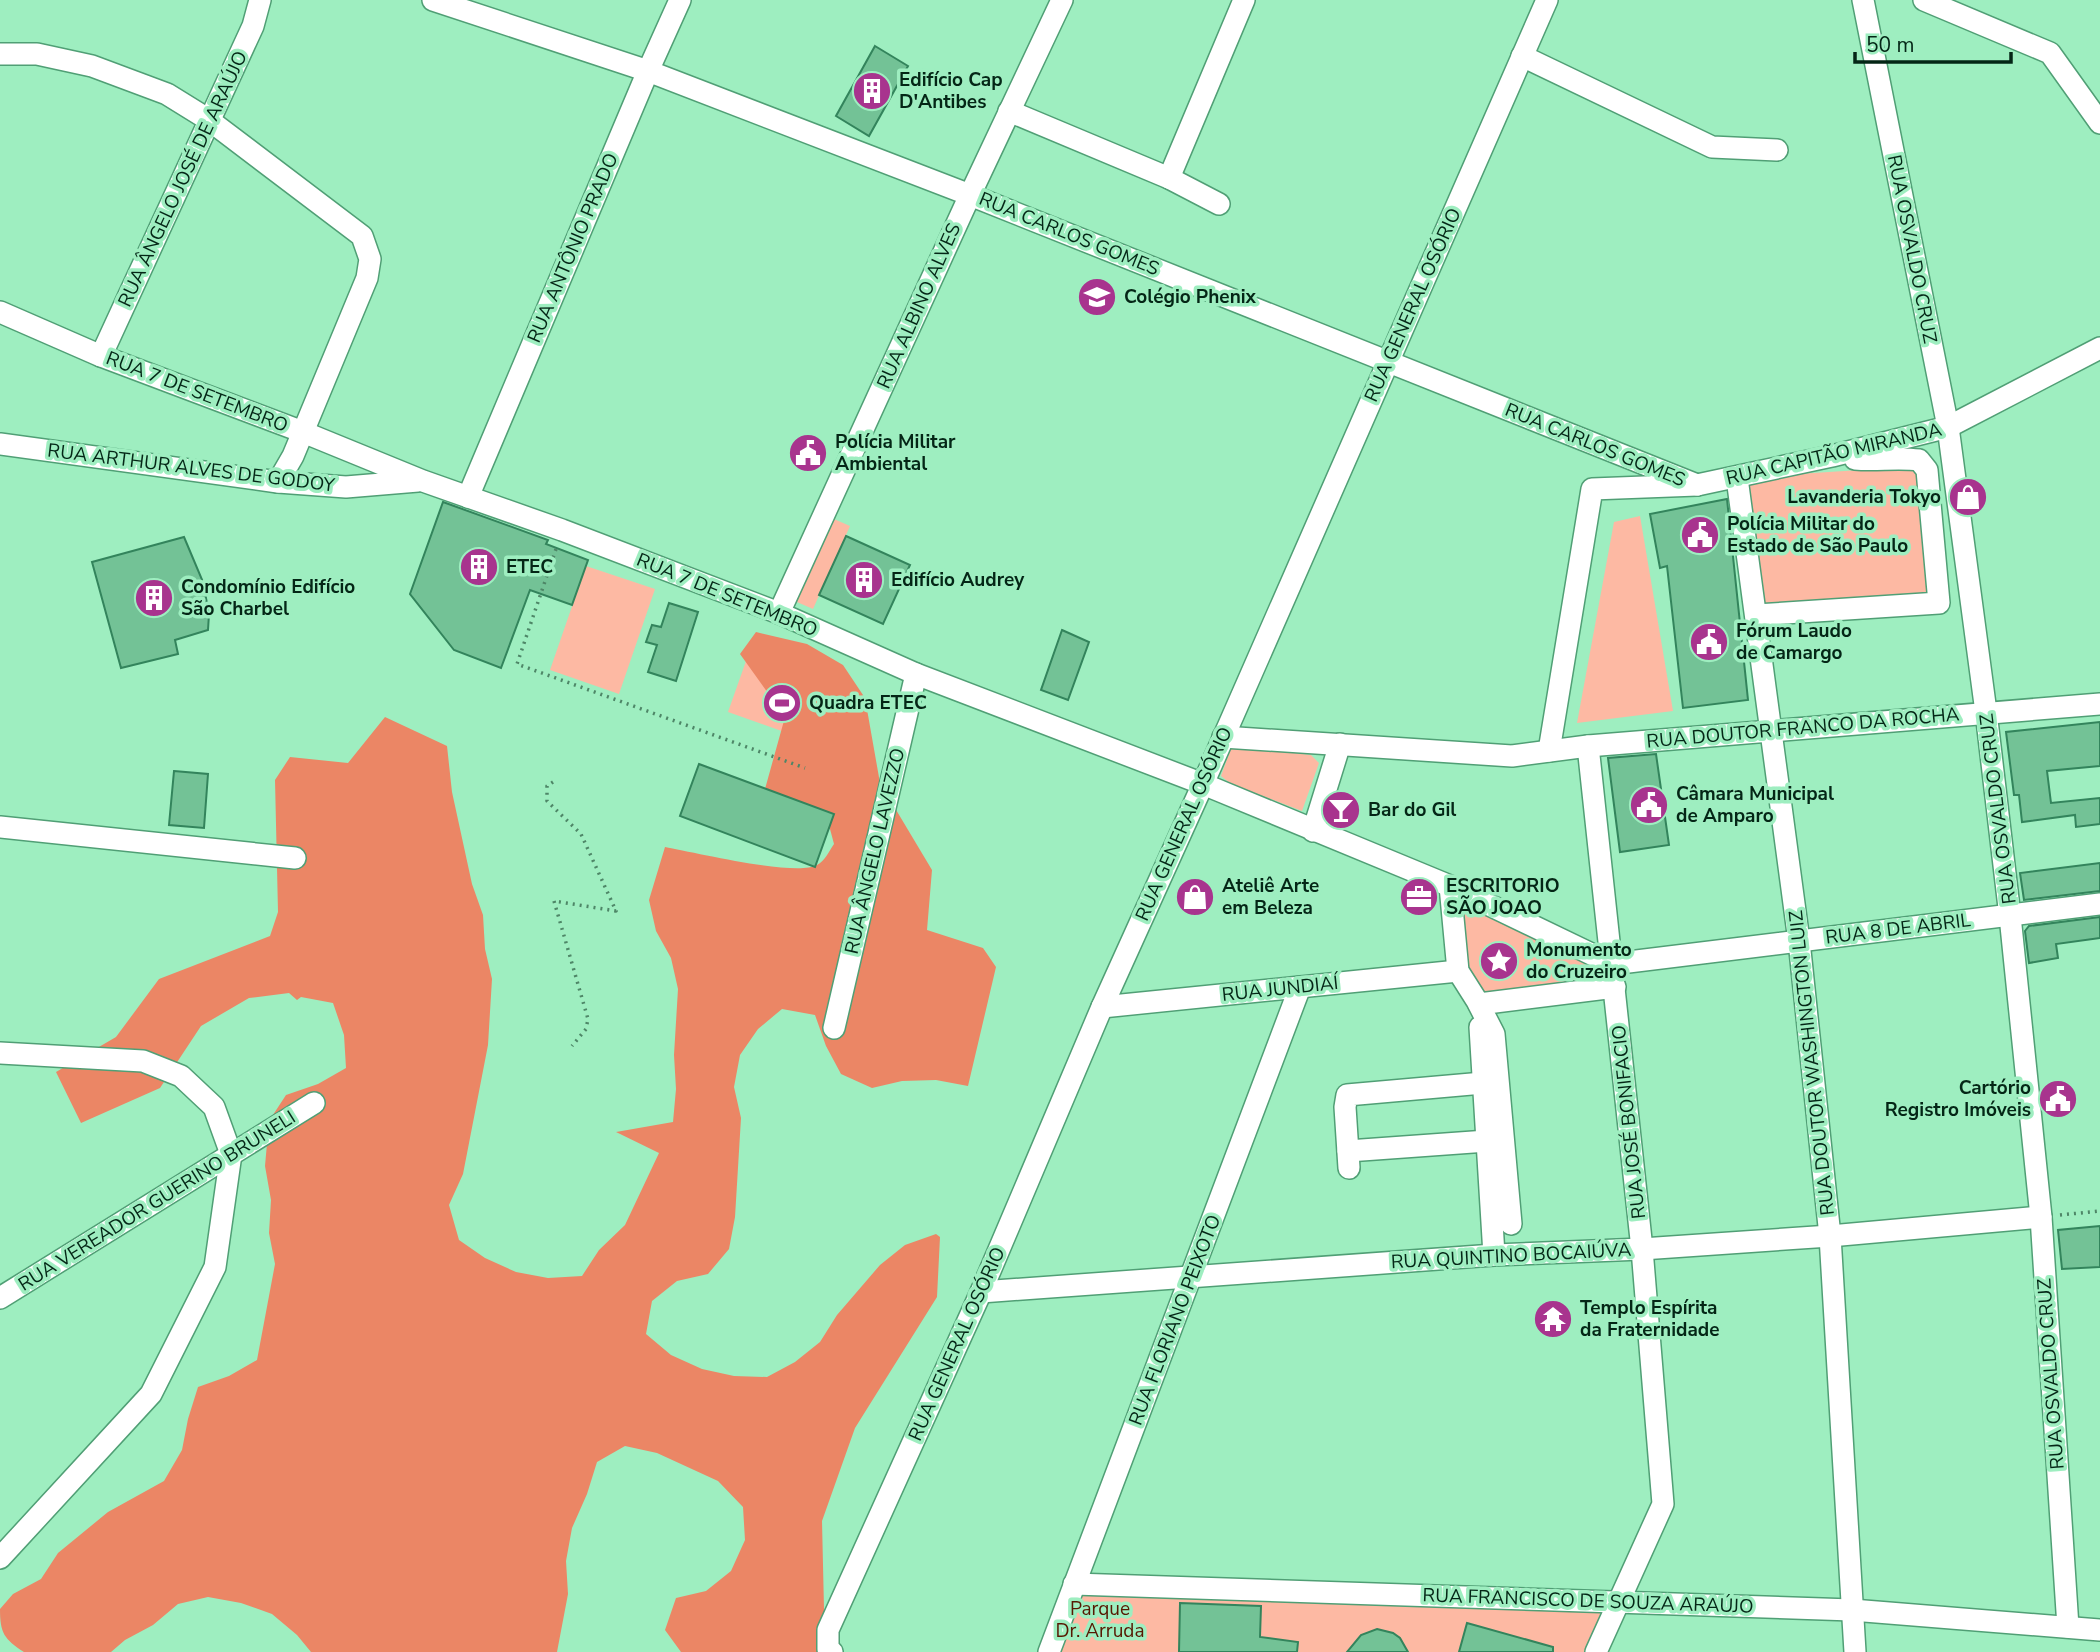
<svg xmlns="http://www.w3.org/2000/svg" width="2100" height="1652" font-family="'Nunito Sans',sans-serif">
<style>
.green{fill:#fdb9a3}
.forest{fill:#eb8665}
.building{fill:#73c296;stroke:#33845c;stroke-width:2}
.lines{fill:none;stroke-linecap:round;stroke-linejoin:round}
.minor-casing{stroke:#509f75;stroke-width:24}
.path{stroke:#4e8667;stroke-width:3.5;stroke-dasharray:2 5;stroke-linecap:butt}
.minor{stroke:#fff;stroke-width:21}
.labels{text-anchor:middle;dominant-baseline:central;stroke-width:7;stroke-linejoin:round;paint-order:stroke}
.poi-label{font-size:19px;font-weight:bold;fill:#042616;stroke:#9eeec0;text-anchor:start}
.street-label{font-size:19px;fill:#042616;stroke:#9eeec0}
.park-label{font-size:19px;fill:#571802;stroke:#9eeec0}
</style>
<rect width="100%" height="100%" fill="#9eeec0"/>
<!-- green -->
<g class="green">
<polygon points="1907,467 1919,474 1927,604 1756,615 1737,478"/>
<polygon points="827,516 850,526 813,609 790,599"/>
<polygon points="1640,516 1673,711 1577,723 1614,522"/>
<polygon points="586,566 655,589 619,694 550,670"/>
<polygon points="746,661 818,744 728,712"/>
<polygon points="1242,746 1311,755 1319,763 1302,811 1231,784 1221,776 1231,748"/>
<polygon points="1459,890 1603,969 1603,981 1477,1001 1458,971"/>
<polygon points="1075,1586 1614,1603 1594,1652 1050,1652"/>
</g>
<!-- forest -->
<path class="forest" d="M756,632L807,644L843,665L865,698L880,783L932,870L927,930L983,948L996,967L968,1086L936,1080L902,1081L872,1088L841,1074L826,1046L815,1015L782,1009L758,1029L740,1055L734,1087L741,1118L735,1217L729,1249L708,1274L677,1281L652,1301L646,1334L671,1355L702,1369L734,1376L767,1377L795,1362L820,1342L837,1315L880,1265L905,1245L936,1234L940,1237L937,1297L855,1428L822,1521L825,1652H681L665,1630L676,1598L706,1591L731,1571L745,1540L743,1507L718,1481L657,1453L625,1446L597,1462L587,1494L572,1528L566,1561L568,1594L557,1652H311L297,1635L272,1614L241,1603L208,1597L178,1604L153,1625L125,1640L111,1652H24C4,1639 0,1633 0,1609L13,1594L41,1579L58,1553L108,1512L164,1481L182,1450L188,1419L198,1387L229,1376L257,1360L275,1264L269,1233L271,1200L265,1166L269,1121L286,1095L318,1084L346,1068L344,1035L333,1003L301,997L297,1000L289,993L249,998L201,1026L160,1088L81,1123L56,1072L116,1037L159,979L270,936L278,912L275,780L290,757L348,763L385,717L447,746L452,792L472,884L483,915L485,949L492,979L488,1045L463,1174L449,1205L459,1240L485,1258L516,1272L548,1278L582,1276L599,1250L625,1225L659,1153L616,1132L673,1122L676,1089L674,1055L678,989L671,958L656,931L649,900L665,847C693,852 796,877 817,865C825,861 829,851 834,844L830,829L779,807L765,789L785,717L740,654Z"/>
<!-- building -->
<g class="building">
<polygon points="875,46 908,66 869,136 836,116"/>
<polygon points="1727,499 1748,700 1683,708 1667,566 1660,568 1650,514"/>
<polygon points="443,502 548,540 546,544 588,560 572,605 530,590 501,668 454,650 410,594"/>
<polygon points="846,536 910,565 883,624 819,595"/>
<polygon points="184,537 203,582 209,614 208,630 175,640 178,654 121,668 92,562"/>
<polygon points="669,603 698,612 676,681 648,672 657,645 646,642 652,625 661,627"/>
<polygon points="1062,630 1089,642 1068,700 1041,690"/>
<polygon points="2100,722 2100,766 2047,771 2051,803 2100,798 2100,824 2076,827 2075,815 2022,822 2019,795 2014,795 2006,732"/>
<polygon points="1656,754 1669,845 1620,852 1608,758"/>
<polygon points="699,764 834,814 815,867 680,816"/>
<polygon points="174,771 208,774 204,828 169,825"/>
<polygon points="2100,863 2100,891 2024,900 2020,873"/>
<polygon points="2100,917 2100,938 2056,944 2058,958 2029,963 2025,931 2029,926"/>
<polygon points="2100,1226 2100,1267 2062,1269 2058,1230"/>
<polygon points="1180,1603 1261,1606 1260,1637 1298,1642 1297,1652 1179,1652"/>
<polygon points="1467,1623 1553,1647 1553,1652 1459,1652"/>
<polygon points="1377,1629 1393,1633 1400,1638 1408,1652 1347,1652 1361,1635"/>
</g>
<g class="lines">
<!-- minor casing -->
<g class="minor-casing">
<g id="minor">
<polyline points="433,0 648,71 970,195 1697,485"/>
<polyline points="1863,0 1948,427 1986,712 2010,916 2041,1217 2068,1627"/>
<polyline points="1924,0 2050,53 2100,123"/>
<polyline points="0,54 37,54 92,66 167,94 209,120 362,236 370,259 367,278 293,456 278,482"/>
<polyline points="1522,56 1712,147 1777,150"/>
<polyline points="1009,111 1169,178 1219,204"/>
<polyline points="1169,178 1244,0"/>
<polyline points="0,312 101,356 303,432 423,481 562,530 779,613 916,674 1203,784 1450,886 1612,964 2100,904"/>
<polyline points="101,356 253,26 260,0"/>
<polyline points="0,444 278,482 346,487 418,481"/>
<polyline points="1737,478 1799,941 1830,1236 1855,1652"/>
<polyline points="468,497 648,71 680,0"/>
<polyline points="779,613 970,195 1062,0"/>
<path d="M1756,615L1939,603L1927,470L1919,460C1897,457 1877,461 1855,459"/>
<polyline points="1223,737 1512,756 1588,746 2100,704"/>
<polyline points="1588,746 1642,1249 1663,1504 1596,1652"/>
<polyline points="1549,751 1592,489 1697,485 1832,456 1948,427 2100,348"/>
<polyline points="0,827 295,858"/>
<polyline points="1313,831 1340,744"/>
<polyline points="1450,886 1458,971 1477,1001 1494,1034 1511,1224"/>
<polyline points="1479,1004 1615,987"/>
<polyline points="1102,1007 1458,971"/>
<polyline points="1480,1027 1494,1255"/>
<polyline points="834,1028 916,674"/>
<polyline points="0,1053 143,1061 181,1076 214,1107 231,1154 215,1267 151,1394 0,1558"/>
<polyline points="1348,1151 1487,1141"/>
<polyline points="1349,1168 1345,1107 1347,1095 1483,1083"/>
<polyline points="981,1292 1494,1255 1642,1249 1830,1236 2041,1217"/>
<polyline points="0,1298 314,1103"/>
<polyline points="1074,1584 1852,1610 2100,1630"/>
<polyline points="832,1652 828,1649 828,1630 981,1292 1102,1007 1203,784 1547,0"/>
<polyline points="1049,1652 1300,987"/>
</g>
</g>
<!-- path -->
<g class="path">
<polyline points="556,549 517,664 805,768"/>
<polyline points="553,782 547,786 547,801 581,834 616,911 554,901 588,1019 586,1029 572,1046"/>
<polyline points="2060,1215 2100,1211"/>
</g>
<!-- minor -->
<use href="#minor" class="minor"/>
</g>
<!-- icons -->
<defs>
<g id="building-disc" transform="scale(2.0125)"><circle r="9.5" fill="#a8348e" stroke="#9eeec0"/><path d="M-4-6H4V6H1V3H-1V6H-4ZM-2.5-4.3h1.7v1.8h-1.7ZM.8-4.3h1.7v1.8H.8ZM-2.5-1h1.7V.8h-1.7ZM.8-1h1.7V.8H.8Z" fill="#fff"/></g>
<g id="school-disc" transform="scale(2.0125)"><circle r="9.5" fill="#a8348e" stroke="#9eeec0"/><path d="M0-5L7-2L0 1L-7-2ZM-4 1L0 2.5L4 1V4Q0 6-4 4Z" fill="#fff"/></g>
<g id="civic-disc" transform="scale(2.0125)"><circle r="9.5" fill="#a8348e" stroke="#9eeec0"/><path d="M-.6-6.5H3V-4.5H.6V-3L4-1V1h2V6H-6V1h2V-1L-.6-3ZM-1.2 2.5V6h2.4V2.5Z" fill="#fff"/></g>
<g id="shop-disc" transform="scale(2.0125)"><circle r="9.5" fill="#a8348e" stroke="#9eeec0"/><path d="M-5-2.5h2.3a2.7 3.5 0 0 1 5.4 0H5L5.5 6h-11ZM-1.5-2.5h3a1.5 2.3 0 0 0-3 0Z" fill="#fff"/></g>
<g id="stadium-disc" transform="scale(2.0125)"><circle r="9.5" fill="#a8348e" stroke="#9eeec0"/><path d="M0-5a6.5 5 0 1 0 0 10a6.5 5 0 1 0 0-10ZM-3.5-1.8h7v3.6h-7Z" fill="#fff"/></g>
<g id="bar-disc" transform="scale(2.0125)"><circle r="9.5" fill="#a8348e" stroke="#9eeec0"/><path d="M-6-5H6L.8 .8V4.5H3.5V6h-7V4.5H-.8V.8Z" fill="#fff"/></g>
<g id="office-disc" transform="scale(2.0125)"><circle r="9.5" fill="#a8348e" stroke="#9eeec0"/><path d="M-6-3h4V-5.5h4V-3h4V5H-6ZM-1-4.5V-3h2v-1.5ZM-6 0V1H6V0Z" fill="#fff"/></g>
<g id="sight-disc" transform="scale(2.0125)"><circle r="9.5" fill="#a8348e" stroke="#9eeec0"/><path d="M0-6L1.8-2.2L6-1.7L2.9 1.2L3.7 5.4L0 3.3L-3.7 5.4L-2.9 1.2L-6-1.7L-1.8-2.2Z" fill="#fff"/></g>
<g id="temple-disc" transform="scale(2.0125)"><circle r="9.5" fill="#a8348e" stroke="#9eeec0"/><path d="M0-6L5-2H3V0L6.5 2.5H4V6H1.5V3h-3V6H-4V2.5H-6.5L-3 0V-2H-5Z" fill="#fff"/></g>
</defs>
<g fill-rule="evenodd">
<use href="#building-disc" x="872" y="91"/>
<use href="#school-disc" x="1097" y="297"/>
<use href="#civic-disc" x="808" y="453"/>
<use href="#shop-disc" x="1968" y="497"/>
<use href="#civic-disc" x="1700" y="535"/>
<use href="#building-disc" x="479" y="567"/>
<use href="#building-disc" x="864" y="580"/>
<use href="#building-disc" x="154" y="598"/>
<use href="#civic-disc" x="1709" y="642"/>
<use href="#stadium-disc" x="782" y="703"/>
<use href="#civic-disc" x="1649" y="805"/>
<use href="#bar-disc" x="1341" y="810"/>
<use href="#shop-disc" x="1195" y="897"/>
<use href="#office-disc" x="1419" y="897"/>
<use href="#sight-disc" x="1499" y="961"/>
<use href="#civic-disc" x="2058" y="1099"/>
<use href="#temple-disc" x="1553" y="1319"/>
</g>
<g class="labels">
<!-- poi labels -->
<g class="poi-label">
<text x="899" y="80">Edifício Cap<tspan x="899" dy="22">D'Antibes</tspan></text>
<text x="1124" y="297">Colégio Phenix</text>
<text x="835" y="442">Polícia Militar<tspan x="835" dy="22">Ambiental</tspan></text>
<text x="1941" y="497" text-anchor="end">Lavanderia Tokyo</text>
<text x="1727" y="524">Polícia Militar do<tspan x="1727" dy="22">Estado de São Paulo</tspan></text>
<text x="506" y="567">ETEC</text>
<text x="891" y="580">Edifício Audrey</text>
<text x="181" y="587">Condomínio Edifício<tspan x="181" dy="22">São Charbel</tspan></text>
<text x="1736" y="631">Fórum Laudo<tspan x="1736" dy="22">de Camargo</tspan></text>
<text x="809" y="703">Quadra ETEC</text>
<text x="1676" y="794">Câmara Municipal<tspan x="1676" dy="22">de Amparo</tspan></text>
<text x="1368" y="810">Bar do Gil</text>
<text x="1222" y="886">Ateliê Arte<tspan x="1222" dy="22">em Beleza</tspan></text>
<text x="1446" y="886">ESCRITORIO<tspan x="1446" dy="22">SÃO JOAO</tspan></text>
<text x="1526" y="950">Monumento<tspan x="1526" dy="22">do Cruzeiro</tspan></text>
<text x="2031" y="1088" text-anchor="end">Cartório<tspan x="2031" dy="22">Registro Imóveis</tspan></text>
<text x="1580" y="1308">Templo Espírita<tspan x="1580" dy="22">da Fraternidade</tspan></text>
</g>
<!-- street labels -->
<g class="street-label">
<text transform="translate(183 179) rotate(-65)">RUA ÂNGELO JOSÉ DE ARAÚJO</text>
<text transform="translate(1069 234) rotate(22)">RUA CARLOS GOMES</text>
<text transform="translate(573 248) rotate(-67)">RUA ANTÔNIO PRADO</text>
<text transform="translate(1912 249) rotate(79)">RUA OSVALDO CRUZ</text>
<text transform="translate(1413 305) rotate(-66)">RUA GENERAL OSÓRIO</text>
<text transform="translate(919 306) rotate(-66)">RUA ALBINO ALVES</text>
<text transform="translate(197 392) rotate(21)">RUA 7 DE SETEMBRO</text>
<text transform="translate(1595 445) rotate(22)">RUA CARLOS GOMES</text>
<text transform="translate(1834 454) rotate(-13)">RUA CAPITÃO MIRANDA</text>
<text transform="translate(191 468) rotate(7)">RUA ARTHUR ALVES DE GODOY</text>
<text transform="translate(727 595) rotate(22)">RUA 7 DE SETEMBRO</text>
<text transform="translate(1803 728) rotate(-5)">RUA DOUTOR FRANCO DA ROCHA</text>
<text transform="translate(1998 809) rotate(-97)">RUA OSVALDO CRUZ</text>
<text transform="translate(1184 824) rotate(-66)">RUA GENERAL OSÓRIO</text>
<text transform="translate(875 851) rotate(-77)">RUA ÂNGELO LAVEZZO</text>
<text transform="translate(1898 929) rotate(-7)">RUA 8 DE ABRIL</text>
<text transform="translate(1280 989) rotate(-6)">RUA JUNDIAÍ</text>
<text transform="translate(1812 1063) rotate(-96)">RUA DOUTOR WASHINGTON LUIZ</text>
<text transform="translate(1629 1122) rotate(-96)">RUA JOSÉ BONIFACIO</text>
<text transform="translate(157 1201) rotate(-32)">RUA VEREADOR GUERINO BRUNELI</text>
<text transform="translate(1511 1256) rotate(-3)">RUA QUINTINO BOCAIÚVA</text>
<text transform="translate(1175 1320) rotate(-69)">RUA FLORIANO PEIXOTO</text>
<text transform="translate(957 1344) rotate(-66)">RUA GENERAL OSÓRIO</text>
<text transform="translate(2051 1374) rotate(-94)">RUA OSVALDO CRUZ</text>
<text transform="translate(1588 1601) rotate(2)">RUA FRANCISCO DE SOUZA ARAÚJO</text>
</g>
<!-- park labels -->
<g class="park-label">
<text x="1100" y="1609">Parque<tspan x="1100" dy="22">Dr. Arruda</tspan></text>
</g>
</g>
<!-- scale -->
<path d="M1855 52v10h156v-10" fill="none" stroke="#042616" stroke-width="3.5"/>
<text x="1866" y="52" font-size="21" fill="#042616" stroke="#9eeec0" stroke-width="5" paint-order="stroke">50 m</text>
</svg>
